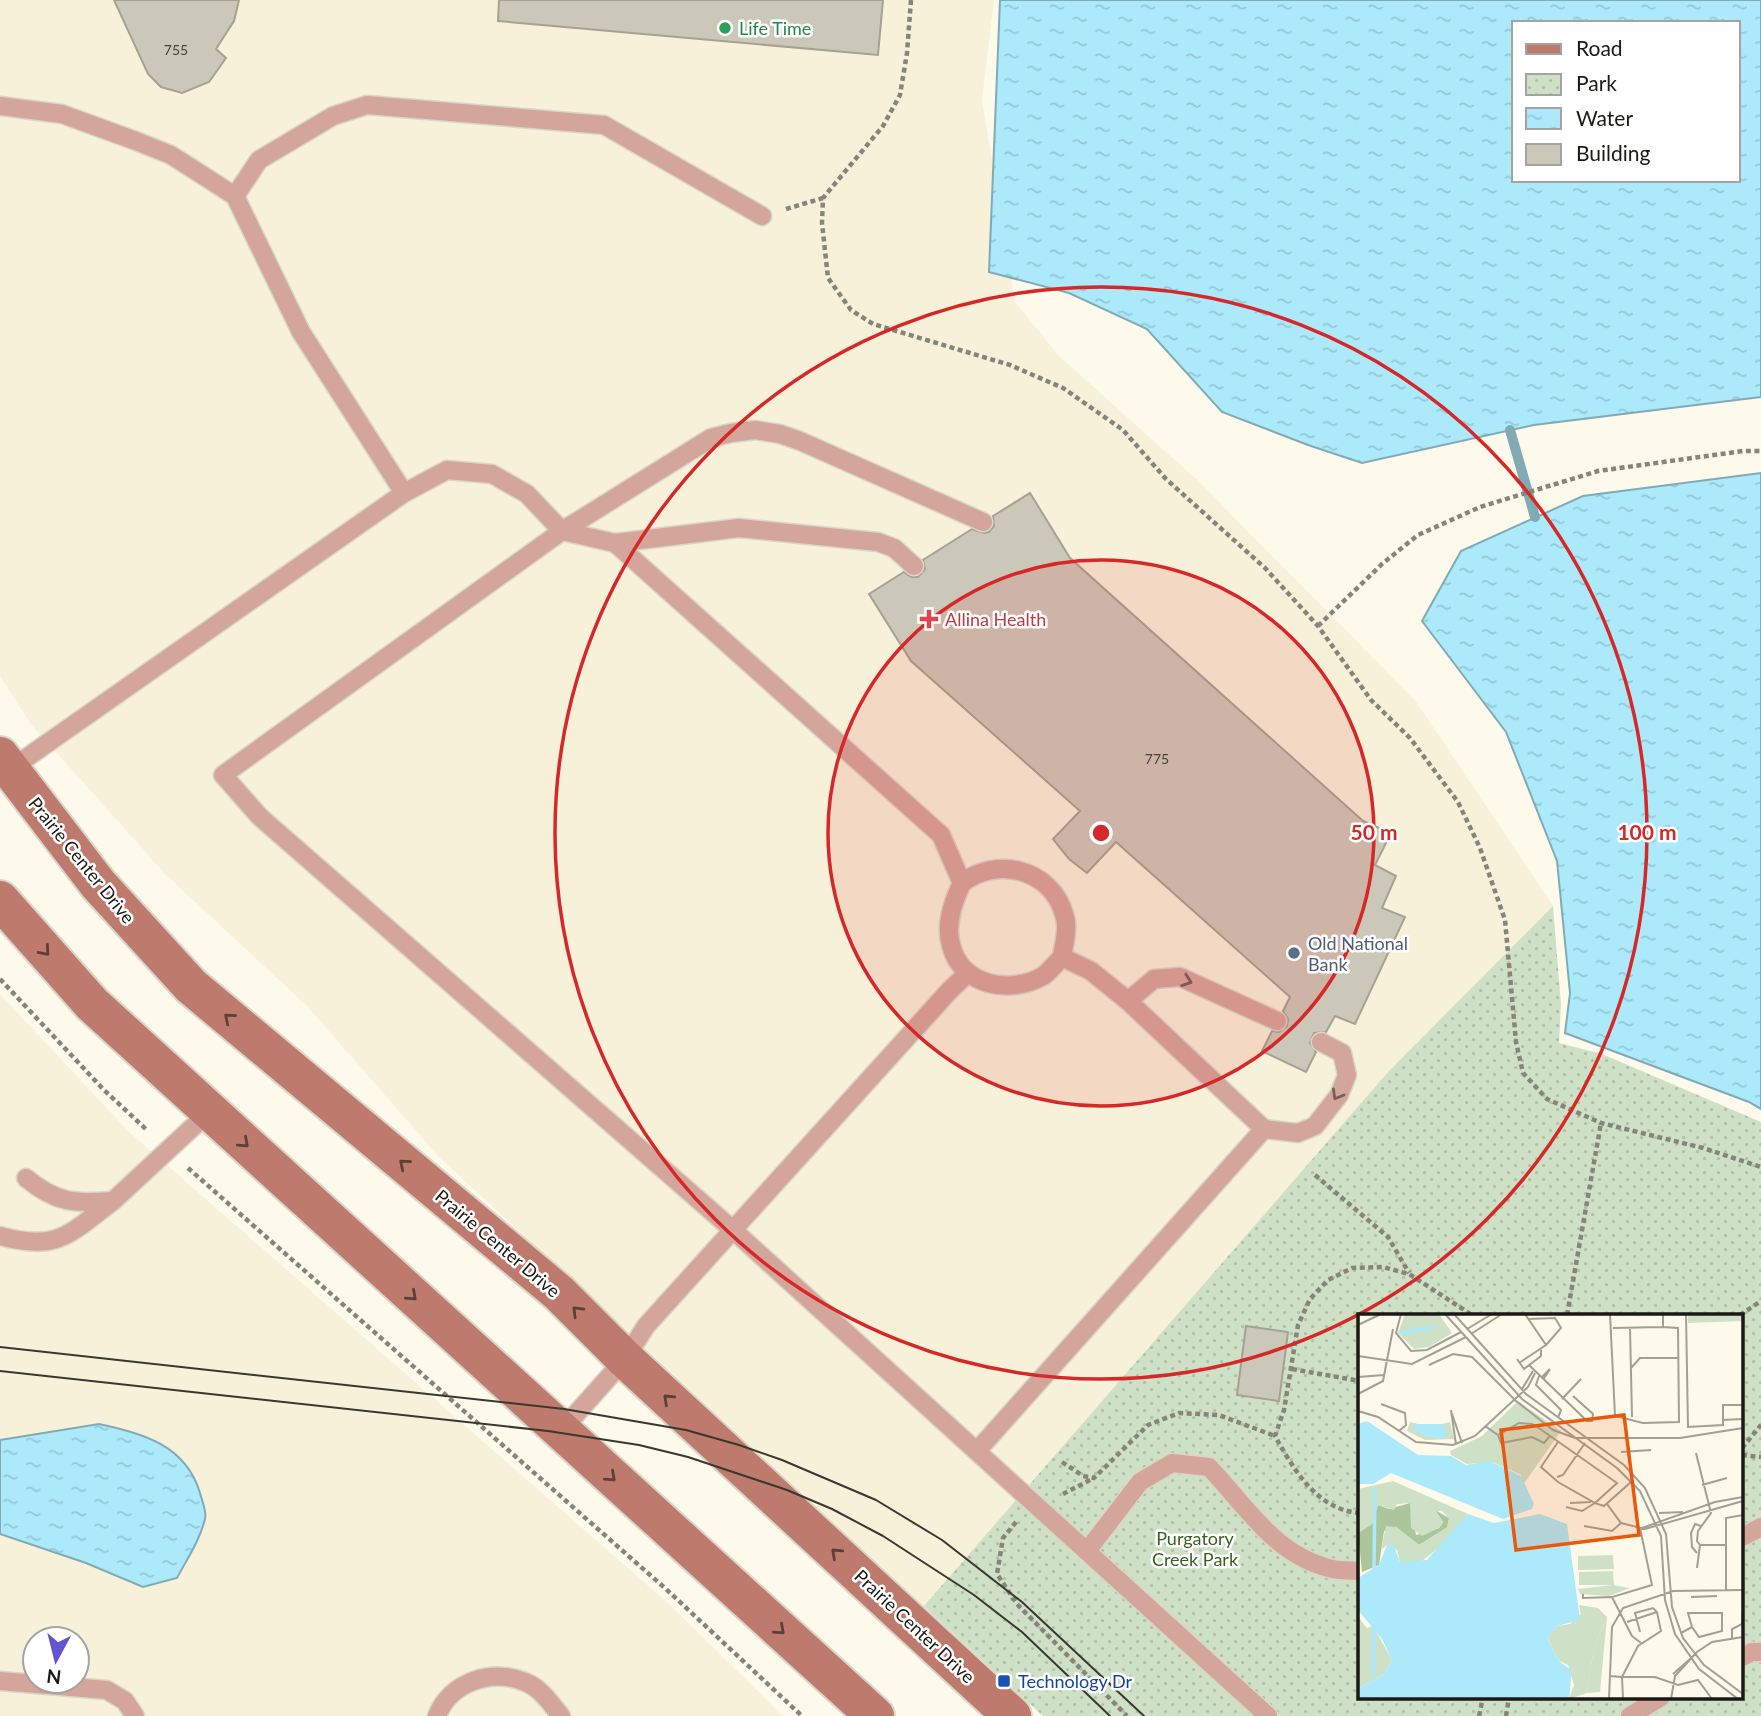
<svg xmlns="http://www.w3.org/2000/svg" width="1761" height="1716" font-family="Lato,sans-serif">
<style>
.built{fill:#f7f1da;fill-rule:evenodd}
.park{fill:url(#park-dots);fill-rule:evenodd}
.water{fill:url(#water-ripples);stroke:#80abb5;stroke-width:2;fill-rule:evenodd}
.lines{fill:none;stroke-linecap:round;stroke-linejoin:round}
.stream{stroke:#80abb5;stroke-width:10}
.building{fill:#ccc8b9;stroke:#a5a294;stroke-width:2}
.lane-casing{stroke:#d9d6c8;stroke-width:21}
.secondary-casing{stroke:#d9d6c8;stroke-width:42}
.path{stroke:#86857a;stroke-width:4.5;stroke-dasharray:5 3.5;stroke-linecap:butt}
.lane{stroke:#d4a59b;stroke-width:18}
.secondary{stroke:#be7b6d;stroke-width:38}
.tram{stroke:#393730;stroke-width:2}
.oneway{stroke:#5c4037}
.oneway2{stroke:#775f57}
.ring{fill:none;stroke:#d62828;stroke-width:3.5}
.leisure-dot{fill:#2e9e5b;stroke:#fff;stroke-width:2.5}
.health-dot{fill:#e0444e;stroke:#fff;stroke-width:2.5}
.service-dot{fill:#5c6f8a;stroke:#fff;stroke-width:2.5}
.transit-dot{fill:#1a4fb4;stroke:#fff;stroke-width:2.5}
.labels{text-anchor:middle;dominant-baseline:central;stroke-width:5;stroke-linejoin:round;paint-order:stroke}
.number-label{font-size:14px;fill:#46453c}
.leisure-label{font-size:18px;fill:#27864d;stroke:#fff;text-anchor:start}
.health-label{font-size:18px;fill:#be3a42;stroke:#fff;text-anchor:start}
.street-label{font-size:18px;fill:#1a1913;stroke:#fff}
.service-label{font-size:18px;fill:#4e5e75;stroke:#fff;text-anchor:start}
.park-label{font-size:18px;fill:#3b5e23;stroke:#fff}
.transit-label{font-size:18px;fill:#164399;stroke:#fff;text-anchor:start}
.inset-river{fill:none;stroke:#abe9fb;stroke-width:3.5}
.inset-road{fill:none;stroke:#a2a095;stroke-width:2}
.view{fill:#e8590c;fill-opacity:0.15;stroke:#e8590c;stroke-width:3.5}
.inset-edge{fill:none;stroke:#1a1913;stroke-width:3.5}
.centre{fill:#d62828;stroke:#fff;stroke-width:3.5}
.ring-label{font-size:21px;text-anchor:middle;font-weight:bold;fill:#d62828;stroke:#fff;stroke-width:5;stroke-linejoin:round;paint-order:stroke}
</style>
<defs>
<pattern id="park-dots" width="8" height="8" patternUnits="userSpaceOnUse" patternTransform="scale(1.75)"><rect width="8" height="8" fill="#cee0c5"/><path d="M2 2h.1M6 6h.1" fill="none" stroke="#b0c0a8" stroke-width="1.8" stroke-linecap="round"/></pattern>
<pattern id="water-ripples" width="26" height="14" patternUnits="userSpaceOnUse" patternTransform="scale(1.75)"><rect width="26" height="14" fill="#abe9fb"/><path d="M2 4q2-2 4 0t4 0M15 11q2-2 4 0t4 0" fill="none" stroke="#93c7d6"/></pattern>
</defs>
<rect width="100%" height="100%" fill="#fdfaeb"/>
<!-- built -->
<g class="built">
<polygon points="0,0 994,0 982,100 1015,302 1059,356 1195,478 1415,700 1553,906 1388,1072 924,1606 439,1157 307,1006 166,875 30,723 0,676"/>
<path d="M0,994L129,1132L669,1604L783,1716H0ZM35,1639H77V1681H35Z"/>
</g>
<!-- park -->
<path class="park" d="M1553,906L1561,1004L1559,1043L1602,1054L1761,1122V1716H1043L924,1606L1388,1072ZM1360,1315H1742V1697H1360Z"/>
<!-- water -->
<g class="water">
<path d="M1000,0H1761V397L1534,425L1362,463L1308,445L1222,412L1147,329L1069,293L989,272ZM1514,23H1738V180H1514Z"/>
<polygon points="1761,473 1761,1109 1749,1102 1565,1033 1570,993 1557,861 1506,732 1422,621 1461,551 1583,496"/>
<path d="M99,1424C142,1433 186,1445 200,1493C202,1501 207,1512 205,1519C200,1540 187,1559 177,1578L143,1587L86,1563L0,1534V1440Z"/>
</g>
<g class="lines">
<!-- stream -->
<polyline class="stream" points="1510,430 1535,517"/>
</g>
<!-- building -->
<g class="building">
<polygon points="114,0 239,0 234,21 216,49 226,58 209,82 182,93 161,87 148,74"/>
<polygon points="499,0 883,0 878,55 498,21"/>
<polygon points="1030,493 1070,558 1363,821 1391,833 1375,865 1396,876 1382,908 1405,917 1355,1024 1335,1016 1326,1032 1314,1033 1310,1043 1316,1052 1306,1072 1262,1051 1272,1031 1279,1032 1287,1026 1288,1019 1283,1011 1290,997 1116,842 1087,873 1069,859 1053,839 1080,811 911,661 869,594 904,572 911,577 918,577 925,569 923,560 972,529 984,533 989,532 994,526 993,516"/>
<polygon points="1246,1326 1288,1332 1279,1401 1237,1395"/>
</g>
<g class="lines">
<!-- lane casing -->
<g class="lane-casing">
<g id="lane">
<polyline points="0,106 62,114 136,141 171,155 235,196 301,332 404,493"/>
<polyline points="235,196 259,160 333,116 367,105 604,125 762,216"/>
<polyline points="615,543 739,528 878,542 894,548 914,566"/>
<polyline points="9,770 404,493 447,470 492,474 527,494 562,531 711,438 731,433 755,430 780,434 800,441 983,522"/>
<path d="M962,883C953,902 945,924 951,945C961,986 1010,995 1043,976C1050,971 1056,963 1062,957"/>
<polyline points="1128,1001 1154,979 1180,977 1277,1021"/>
<polyline points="1264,1129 1298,1133 1315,1126 1339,1095 1347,1075 1342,1053 1321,1042"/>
<path d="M26,1178C56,1203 75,1204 113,1201L209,1112"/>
<path d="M0,1236C58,1252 69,1234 113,1201"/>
<polyline points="560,1432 625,1359 646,1326 950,990 968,973"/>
<path d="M977,1451L1264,1129L1128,1001L1091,971L1062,957C1064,943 1069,927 1064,914C1051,869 997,856 962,883L941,835L615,543L562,531L223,775L260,817L733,1230L1268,1716"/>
<polyline points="1742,1537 1761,1527"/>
<path d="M1087,1551L1140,1482L1172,1463L1209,1467C1247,1507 1275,1556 1333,1569C1341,1571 1352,1570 1360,1571"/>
<polyline points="1742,1657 1752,1652 1761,1652"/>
<polyline points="0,1681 107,1690 125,1701 135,1716"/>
<path d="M437,1716C450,1682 492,1668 525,1682C541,1688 551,1704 561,1716"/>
<polyline points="1630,1716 1661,1697"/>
</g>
</g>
<!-- secondary casing -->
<g class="secondary-casing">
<g id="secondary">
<polyline points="0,756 98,884 191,986 559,1293 625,1359 1012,1716"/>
<polyline points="0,900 92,1004 875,1716"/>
</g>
</g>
<!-- path -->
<g class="path">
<polyline points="911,0 907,53 900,95 883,126 823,198 822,223 828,278 851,310 873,324 1010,365 1063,388 1123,430 1166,479 1265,568 1318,626 1371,700 1410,738 1458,802 1480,848 1505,920 1516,1042 1523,1073 1547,1099 1601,1123 1703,1148 1761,1167"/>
<polyline points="786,209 823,198"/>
<polyline points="1318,626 1382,564 1418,535 1480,507 1598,471 1743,451 1761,451"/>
<polyline points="0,979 104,1090 148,1131"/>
<polyline points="188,1168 666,1589 802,1716"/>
<polyline points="1315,1175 1388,1237 1409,1273"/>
<polyline points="1567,1315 1601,1123"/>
<polyline points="1740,1315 1761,1301"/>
<polyline points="1292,1369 1360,1381"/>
<polyline points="1742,1448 1761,1425"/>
<polyline points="1742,1455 1761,1457"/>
<polyline points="1062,1462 1083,1476 1094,1478 1148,1425 1179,1413 1219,1415 1275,1436"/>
<polyline points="1063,1494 1094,1478"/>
<path d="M1360,1513C1317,1510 1294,1470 1275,1436L1284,1410L1298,1325L1310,1299L1328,1280L1352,1268L1383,1267L1409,1274L1472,1315"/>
<polyline points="1016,1522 1003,1538 997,1574 1017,1604 1127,1716"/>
<polyline points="1479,1716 1483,1697"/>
<polyline points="1506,1716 1509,1697"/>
</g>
<!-- lane -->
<use href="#lane" class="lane"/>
<!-- secondary -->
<use href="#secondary" class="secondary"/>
<!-- tram -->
<g class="tram">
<polyline points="0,1347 564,1409 686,1430 739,1445 782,1460 876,1500 942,1540 1022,1602 1144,1716"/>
<polyline points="0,1371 548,1431 639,1445 688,1457 787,1490 832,1509 883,1536 974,1595 1022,1632 1110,1716"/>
</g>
</g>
<!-- one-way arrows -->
<defs><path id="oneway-chevron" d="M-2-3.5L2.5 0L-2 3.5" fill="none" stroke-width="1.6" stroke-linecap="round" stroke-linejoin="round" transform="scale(1.75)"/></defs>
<g class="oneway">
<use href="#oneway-chevron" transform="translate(45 951) rotate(49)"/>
<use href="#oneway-chevron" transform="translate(229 1018) rotate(-140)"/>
<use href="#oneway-chevron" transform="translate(244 1143) rotate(42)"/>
<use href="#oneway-chevron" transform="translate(404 1164) rotate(-140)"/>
<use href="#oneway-chevron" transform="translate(412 1296) rotate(42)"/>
<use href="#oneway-chevron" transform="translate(577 1311) rotate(-135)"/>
<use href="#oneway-chevron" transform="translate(668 1399) rotate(-137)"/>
<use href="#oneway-chevron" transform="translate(611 1477) rotate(42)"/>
<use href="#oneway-chevron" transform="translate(836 1553) rotate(-137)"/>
<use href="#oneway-chevron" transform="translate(780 1630) rotate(42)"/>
</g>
<g class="oneway2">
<use href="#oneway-chevron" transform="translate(1187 981) rotate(19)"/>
<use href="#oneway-chevron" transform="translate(1337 1095) rotate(120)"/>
</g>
<!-- distance rings -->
<circle cx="1101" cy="833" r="273" fill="#d62828" fill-opacity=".12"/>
<g class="ring">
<circle cx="1101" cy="833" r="273"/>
<circle cx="1101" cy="833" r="546"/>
</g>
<!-- markers -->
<circle class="leisure-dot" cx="725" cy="28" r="7"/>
<path class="health-dot" d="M925.5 608.5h7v7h7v7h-7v7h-7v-7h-7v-7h7z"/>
<circle class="service-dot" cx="1294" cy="953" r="7"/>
<rect class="transit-dot" x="997" y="1674" width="14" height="14" rx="3.5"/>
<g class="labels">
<!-- number labels -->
<g class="number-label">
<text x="176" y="49">755</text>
<text x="1157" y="758">775</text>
</g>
<!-- leisure labels -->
<g class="leisure-label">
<text x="739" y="28">Life Time</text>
</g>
<!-- health labels -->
<g class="health-label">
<text x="945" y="619">Allina Health</text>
</g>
<!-- street labels -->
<g class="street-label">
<text transform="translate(82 860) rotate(51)">Prairie Center Drive</text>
<text transform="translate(498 1243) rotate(40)">Prairie Center Drive</text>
<text transform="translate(915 1626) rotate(43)">Prairie Center Drive</text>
</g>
<!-- service labels -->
<g class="service-label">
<text x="1308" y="943">Old National<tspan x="1308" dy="21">Bank</tspan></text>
</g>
<!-- park labels -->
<g class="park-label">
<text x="1195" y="1538">Purgatory<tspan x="1195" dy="21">Creek Park</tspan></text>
</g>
<!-- transit labels -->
<g class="transit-label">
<text x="1018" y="1681">Technology Dr</text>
</g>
</g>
<!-- overview -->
<g transform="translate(1358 1314)">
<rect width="385" height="385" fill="#fdfaeb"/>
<path d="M249,303L242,378L229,379L236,333Z" fill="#cee0c5"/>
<path d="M52,189L58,221L81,214L85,208L77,196L91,204L90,213L61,231L38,213L26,217L21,251L4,258L0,219L14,210L20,191L31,195Z" fill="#abc69b"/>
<path d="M47,0H81L94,19L71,33L56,35L40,19ZM35,167L110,200L87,229L60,250L42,248L39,236L29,231L23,236L28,212L38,213L61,231L89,213L91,204L84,197H78L85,208L81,214L64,222L53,214L52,189L39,190L36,196L20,191L14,210L0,219V175ZM221,291L240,294L249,303L236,333L229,379L211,385L216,371L210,351L200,346L190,324L199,312L212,310L223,300ZM0,303L9,314L15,312L34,346L25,361L0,375Z" fill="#cee0c5"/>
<path d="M330,0H385V7L330,9ZM160,87L203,117L165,171L163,161L135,148L109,150L93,141L92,137L124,122ZM52,108L72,113L92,108L96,125L67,126L49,117ZM255,271L272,274L251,282L222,280L220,275Z" fill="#cee0c5"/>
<path d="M255,241L256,255L220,256V242ZM255,257L256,271H221V258Z" fill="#cee0c5"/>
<path d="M9,107L60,141L93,142L108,151L132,147L163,162L176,190L174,195L145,205L33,159L15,170H0V110ZM59,110H85L89,120L85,125L70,123L54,115ZM110,200L136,209L182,200L209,210L222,306L199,312L190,325L200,346L214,357L211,385H0V375L25,361L34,346L24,325L0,296V264L21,251L29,231L36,232L42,248L69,246Z" fill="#abe9fb"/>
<path class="inset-river" d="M42,19L78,13M16,255L17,175M16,364V314"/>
<path class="inset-road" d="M43,0L38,19L53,37L69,36L103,18M87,0L164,85L259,154L282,177L303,222L307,286L317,320L341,355L380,385M96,0L168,80L266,151L287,174L308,220L314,293L325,324L346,351L385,380M252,0L257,102L285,109L321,108L320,14L305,13V0M328,0L330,113L365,111V106M170,5L197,4L203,14L188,31M0,11L23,0M255,14L305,13M272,14L274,103M109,15L134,0M113,20L144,0M0,42L54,50L108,23M159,45L166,55L183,42V36M161,49L188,31L167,0M71,51L95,40L114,43L158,87L195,116L217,124H322L385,114M171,51L229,107H234L235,100L215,82M273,54L282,44H320M181,62L178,71L203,96L200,104M0,63L26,61M183,64L192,55L185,66M164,75L175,57M0,80L25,67L35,15M204,85L223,65M23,90L47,99L48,111L41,117M385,91H365V106L385,105M93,96L98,131M0,97L20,103L58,128L95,131L117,122L170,73L177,59M94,100L104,129M127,112L140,121L161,109L174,110L178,112L259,169L237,189L200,168L183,153L200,128M140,121L143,129L174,123L186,129L192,122M263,138L293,136M338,139L353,199L340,217L339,227L342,231H368M199,163L205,161L227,129M344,171L369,164M212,189L233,188M249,190L263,209L287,215L385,187M208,193L224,197L237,189L246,192L273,168M301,199L325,198M226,212L254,217L263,209M282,214L294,271L254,283L274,322L283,329M284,214L357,188L385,183M339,239L334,233L333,219L337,210L343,212M339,254L342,231M368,276V204L385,201M225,280V284L254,283M333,283L359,282M299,298L303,317L280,332L264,363H297L320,371L340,366L354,385M269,308L299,298M282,318L277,299L295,294L299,298M323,319L334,313L330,299H364V317L341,323L334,313M374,326V315L384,310L385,296M315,360L332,345M252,362L264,363L265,385M251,385L254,313L265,294L315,277L385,276M313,385L317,362L339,338L354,328L385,323"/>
<path class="view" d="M266,101L281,221L158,236L143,116Z"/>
<rect width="385" height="385" class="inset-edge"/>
</g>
<circle cx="1101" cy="833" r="10" class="centre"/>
<g class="ring-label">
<text x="1374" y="840">50 m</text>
<text x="1647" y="840">100 m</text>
</g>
<!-- legend -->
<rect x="1512" y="21" width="228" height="161" fill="#ffffff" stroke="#a3a3a1" stroke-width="2"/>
<rect x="1526" y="44" width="35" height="10" fill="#be7b6d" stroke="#a3a3a1" stroke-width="2"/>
<text x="1576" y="56" font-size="21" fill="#1a1913">Road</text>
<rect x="1526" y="74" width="35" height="21" fill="url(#park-dots)" stroke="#a3a3a1" stroke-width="2"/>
<text x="1576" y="91" font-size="21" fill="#1a1913">Park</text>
<rect x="1526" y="108" width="35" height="21" fill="url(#water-ripples)" stroke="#a3a3a1" stroke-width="2"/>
<text x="1576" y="126" font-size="21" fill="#1a1913">Water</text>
<rect x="1526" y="144" width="35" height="21" fill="#ccc8b9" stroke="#a3a3a1" stroke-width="2"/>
<text x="1576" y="161" font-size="21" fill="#1a1913">Building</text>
<!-- north arrow -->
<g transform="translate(56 1660) rotate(187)"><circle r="33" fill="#ffffff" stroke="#a3a3a1" stroke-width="2"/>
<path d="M0-5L12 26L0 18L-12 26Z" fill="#6156cf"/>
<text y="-10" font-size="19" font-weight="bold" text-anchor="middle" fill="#1a1913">N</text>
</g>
</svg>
